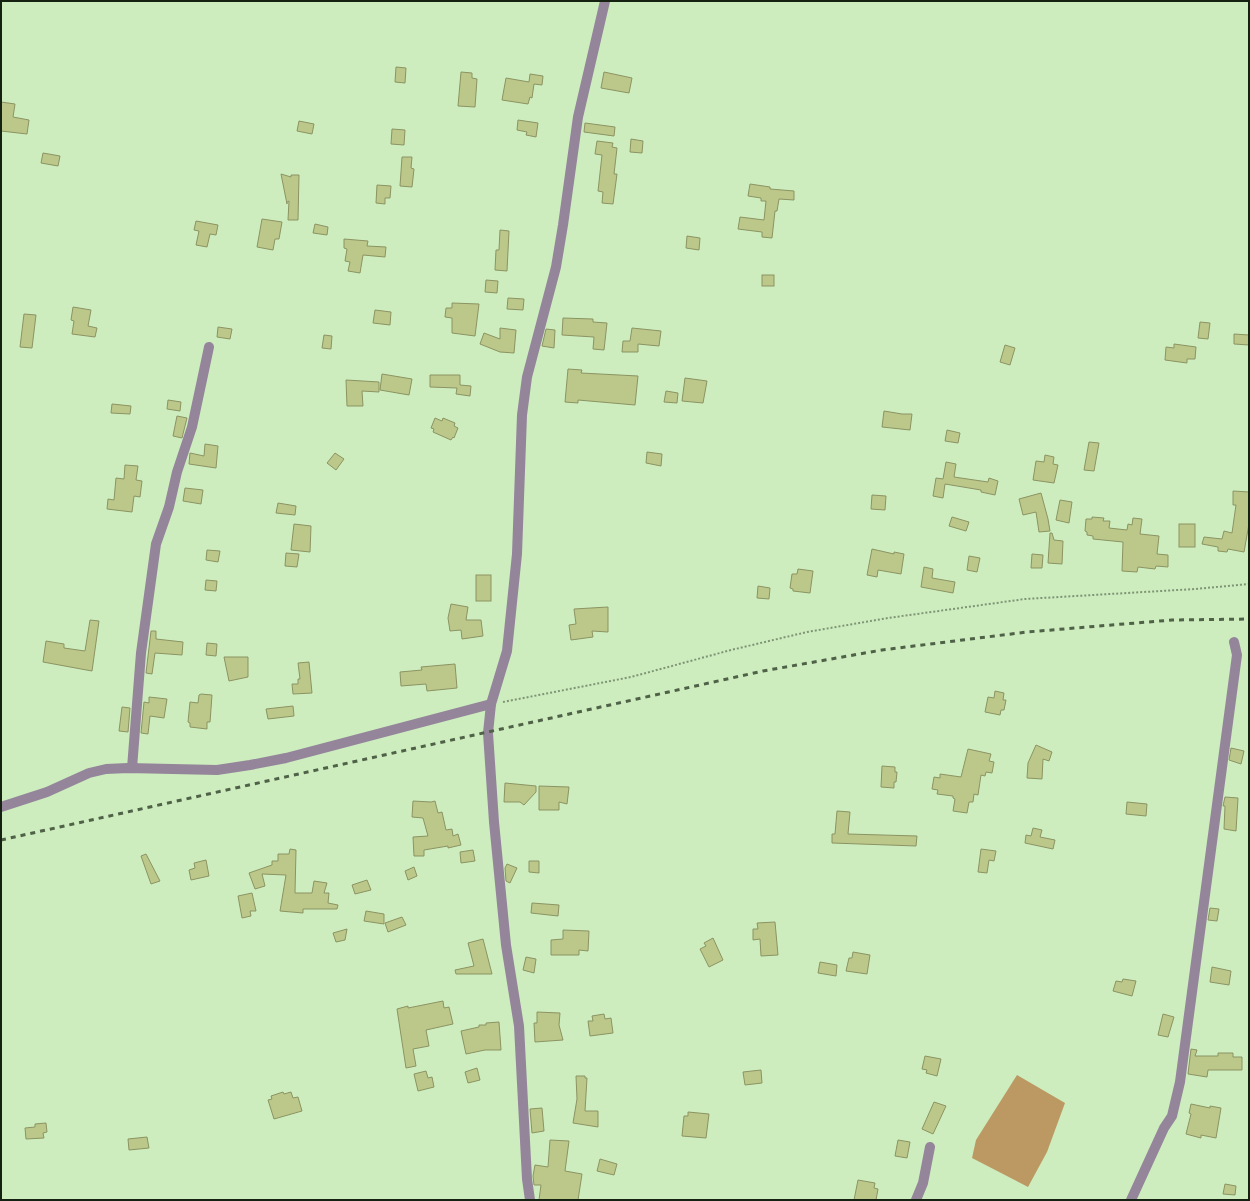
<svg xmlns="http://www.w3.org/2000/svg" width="1250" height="1201" font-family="'PT Serif',serif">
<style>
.forest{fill:#bc9863}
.building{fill:#bcc78a;stroke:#8b9462}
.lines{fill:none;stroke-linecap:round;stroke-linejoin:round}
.path{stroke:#7e9574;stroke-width:2;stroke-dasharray:2 2;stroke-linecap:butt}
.minor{stroke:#94859b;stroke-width:10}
.rail{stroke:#4f6147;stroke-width:3;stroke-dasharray:5 5;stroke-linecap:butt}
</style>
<rect width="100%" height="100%" fill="#cdedbf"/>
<!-- forest -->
<polygon class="forest" points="1017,1075 1065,1103 1047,1152 1028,1187 972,1158 976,1140"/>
<!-- building -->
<g class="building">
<polygon points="396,67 406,68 405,83 395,82"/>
<polygon points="461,72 472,73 472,78 477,79 475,107 458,106"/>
<polygon points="604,72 632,78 629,93 601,88"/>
<polygon points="530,74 543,76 542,85 534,84 532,98 530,97 528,104 502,100 506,78 529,82"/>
<polygon points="1,102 15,104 13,117 29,120 27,134 1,131"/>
<polygon points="518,120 538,123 536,137 526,135 527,132 517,130"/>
<polygon points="299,121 314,124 312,134 297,131"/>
<polygon points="585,123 615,127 614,136 584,132"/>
<polygon points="392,129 405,130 404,145 391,144"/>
<polygon points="631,139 643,141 642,153 630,152"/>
<polygon points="597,141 613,143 612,147 617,148 614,174 617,174 613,204 602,203 603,192 598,191 602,155 595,154"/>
<polygon points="43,153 60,156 58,166 41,163"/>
<polygon points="402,157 412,157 411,168 414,169 412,187 400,186"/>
<polygon points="281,174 291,177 291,175 299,175 298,220 288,220 289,201 287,202 287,204"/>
<polygon points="750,184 770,187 770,189 794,191 794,200 779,199 777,211 775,211 772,238 762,237 762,232 738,229 740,217 764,220 766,201 761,201 761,198 748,196"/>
<polygon points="377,185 391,186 390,198 385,198 385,204 376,203"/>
<polygon points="262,219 282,222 279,239 275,239 273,250 257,247"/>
<polygon points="196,221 218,225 216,235 210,234 207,247 196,245 199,231 194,230"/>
<polygon points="315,224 328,227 327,235 313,233"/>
<polygon points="500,230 509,231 507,271 495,270 496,250 499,250"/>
<polygon points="687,236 700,238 699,250 686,248"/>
<polygon points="344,239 368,241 367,246 386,247 385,257 363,255 360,273 348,271 350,262 345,261 347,249 344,248"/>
<rect x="762" y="275" width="12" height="11"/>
<polygon points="486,280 498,281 497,293 485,292"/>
<polygon points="508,298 524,299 523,310 507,309"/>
<polygon points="452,303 479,304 475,336 452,333 452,318 445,317 446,308 452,308"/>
<polygon points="73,307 91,310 88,326 97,328 95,337 72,334 74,321 71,320"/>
<polygon points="375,310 391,312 390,325 373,323"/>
<polygon points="24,314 36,315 32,348 20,347"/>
<polygon points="563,318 593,319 593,322 607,323 604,350 593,349 594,337 562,335"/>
<polygon points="1200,322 1210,323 1208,339 1198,338"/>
<polygon points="218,327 232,329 230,339 217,337"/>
<polygon points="500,328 516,330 514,353 500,352 480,344 484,333 500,339"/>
<polygon points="632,328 661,331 659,346 638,344 638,352 622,352 623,341 630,341"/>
<polygon points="546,329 555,330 554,348 542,346"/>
<polygon points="1234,334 1249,335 1249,345 1234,344"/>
<polygon points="324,335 332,336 331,349 322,348"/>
<polygon points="1174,344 1196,347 1195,359 1187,359 1187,363 1165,360 1166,347 1174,348"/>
<polygon points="1005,345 1015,348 1010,365 1000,362"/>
<polygon points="568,369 582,370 581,373 638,376 635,405 578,400 578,403 565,402"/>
<polygon points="382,374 412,379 409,395 380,390"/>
<polygon points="430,375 460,375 460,385 471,386 470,396 456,394 457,388 430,387"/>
<polygon points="685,378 707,381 703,403 682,401"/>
<polygon points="346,380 379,382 379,392 362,391 363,406 347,406"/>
<polygon points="666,391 678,393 677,403 664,402"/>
<polygon points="168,400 181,402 180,411 167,409"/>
<polygon points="112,404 131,406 130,414 111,413"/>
<polygon points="884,411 902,414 912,414 910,430 882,427"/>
<polygon points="177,416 187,418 182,438 173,436"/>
<polygon points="435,418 442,421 443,418 455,423 454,426 458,428 454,438 453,437 451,440 433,432 434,429 431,428"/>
<polygon points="947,430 960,433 958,443 945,441"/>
<polygon points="1089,442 1099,443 1094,471 1084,470"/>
<polygon points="205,444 218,446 216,468 189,464 190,453 204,456"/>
<polygon points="647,452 662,454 661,466 646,463"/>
<polygon points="335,453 344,459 336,470 327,463"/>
<polygon points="1045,455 1054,457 1053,464 1058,465 1054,483 1033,480 1036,461 1044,462"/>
<polygon points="946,462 956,464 954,477 988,482 989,478 998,481 995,495 981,492 981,490 945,484 943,498 933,496 936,478 943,479"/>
<polygon points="125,465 138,466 136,480 142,481 140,497 134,496 132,512 107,509 108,499 114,500 116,478 124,479"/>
<polygon points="185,488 203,490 201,504 183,501"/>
<polygon points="1233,491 1249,492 1249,524 1244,552 1228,549 1227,552 1218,551 1218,547 1202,544 1204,537 1222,539 1224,531 1232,533 1236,505 1233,505"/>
<polygon points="1041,493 1048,519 1050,531 1039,532 1036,512 1023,515 1019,499"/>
<polygon points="872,495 886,496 885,510 871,509"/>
<polygon points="1060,500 1072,502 1069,523 1056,520"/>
<polygon points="278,503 296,506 295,515 276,513"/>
<polygon points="952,517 969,522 966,531 949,526"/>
<polygon points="1092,517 1104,518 1103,521 1110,521 1109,528 1127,530 1128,524 1132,525 1133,518 1142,519 1140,534 1159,536 1157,554 1168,555 1168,567 1156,566 1155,569 1138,567 1137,572 1122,571 1123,542 1093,539 1093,536 1087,535 1087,532 1085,531 1086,519 1092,519"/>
<polygon points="294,524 311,526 310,552 291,550"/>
<rect x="1179" y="524" width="16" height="23"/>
<polygon points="1050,533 1052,533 1054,540 1063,541 1062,564 1048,563"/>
<polygon points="872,549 894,554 894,552 904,554 901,574 878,570 877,577 867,575"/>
<polygon points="207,550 220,551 218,562 206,560"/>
<polygon points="286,553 299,554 297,567 285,566"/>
<polygon points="1032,554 1043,555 1042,568 1031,568"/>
<polygon points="969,556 980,558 977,572 967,570"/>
<polygon points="924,567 933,569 932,578 955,582 953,593 921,587"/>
<polygon points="798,569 813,571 810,593 793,591 793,589 790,588 792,574 797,574"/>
<rect x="476" y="575" width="15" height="26"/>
<polygon points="206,580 217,581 216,591 205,590"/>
<polygon points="758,586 770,588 769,599 757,598"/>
<polygon points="451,604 468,607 466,620 481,620 483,636 462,639 461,630 450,631 448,618"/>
<polygon points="608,607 608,632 592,631 593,637 571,640 569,625 576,624 574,609"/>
<polygon points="90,620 99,621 92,671 43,662 46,641 64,644 64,648 85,651"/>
<polygon points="151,631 156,631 156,639 183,642 182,655 155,653 152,674 146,673"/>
<polygon points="207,643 217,644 216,656 206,655"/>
<polygon points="224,657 248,657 248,677 229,681"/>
<polygon points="309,662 312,693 293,694 292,684 298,684 298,679 300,679 298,663"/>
<polygon points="455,664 457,688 427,691 426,684 401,686 400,672 422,670 421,667"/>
<polygon points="995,691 1004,693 1003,700 1006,700 1004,710 1001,710 1000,715 985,712 988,697 994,698"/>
<polygon points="201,694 212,695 210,722 207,722 207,729 190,727 190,723 188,722 190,702 198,703 199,695"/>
<polygon points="149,697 167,699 164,718 150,716 148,734 141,733 144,702 149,703"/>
<polygon points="293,706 294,716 268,719 266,709"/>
<polygon points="122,707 130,708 128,732 119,731"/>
<polygon points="1036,745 1052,752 1049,761 1043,759 1042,779 1027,778 1028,763"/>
<polygon points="1231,748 1244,751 1241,764 1229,760"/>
<polygon points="968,749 991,754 989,761 994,762 992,773 986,772 985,776 981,775 978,795 974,794 973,802 969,802 967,813 953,811 955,799 953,798 953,796 937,794 938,790 932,789 934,777 940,778 940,774 961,777"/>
<polygon points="882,766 895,767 895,772 897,772 896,782 894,782 894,788 881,787"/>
<polygon points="505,783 536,786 536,792 524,805 520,802 504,802"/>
<polygon points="539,786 569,787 567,804 559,802 559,810 539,810"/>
<polygon points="1225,797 1238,798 1236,831 1224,829 1225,806 1223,806"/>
<polygon points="413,801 431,802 435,801 438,813 442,812 446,830 452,829 453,836 458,834 461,845 448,848 448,846 424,850 424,856 414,856 413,837 428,836 423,818 412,817"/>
<polygon points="1127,802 1147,804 1146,816 1126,814"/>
<polygon points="837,811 850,812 848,834 917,836 916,846 832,843 832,834 835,834"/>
<polygon points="1033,828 1042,830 1040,837 1055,840 1053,849 1025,843 1026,835 1031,836"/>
<polygon points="290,849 296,850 295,893 312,893 314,881 327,883 324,893 329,893 328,903 338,905 337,909 303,909 303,913 280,911 286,875 262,874 265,886 255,889 249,873 272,865 272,861 278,861 278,854 289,854"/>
<polygon points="981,849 996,851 994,861 989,860 987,873 978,872"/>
<polygon points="473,850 475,861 461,863 460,852"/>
<polygon points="146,854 160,881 151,884 141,856"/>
<polygon points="206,860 209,876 191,880 189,870 195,868 194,863"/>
<polygon points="529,861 539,861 539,873 529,872"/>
<polygon points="507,864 517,868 510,883 506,881 505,868"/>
<polygon points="414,867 417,876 408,880 405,871"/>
<polygon points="367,880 371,890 355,894 352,885"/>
<polygon points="252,893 256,911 250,911 251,916 242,918 238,896"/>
<polygon points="532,903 559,905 558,916 531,913"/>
<polygon points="1210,908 1219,909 1217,921 1208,920"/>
<polygon points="366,911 384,914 384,924 364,921"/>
<polygon points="402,917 406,925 388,932 385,923"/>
<polygon points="775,922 778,955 761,956 760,939 753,940 753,929 758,929 757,923"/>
<polygon points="347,929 345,940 336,942 333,933"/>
<polygon points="563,930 589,931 588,951 579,950 579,955 551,955 551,940 563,939"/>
<polygon points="713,938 723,960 709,967 700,949 706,946 704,943"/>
<polygon points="483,939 492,974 456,974 455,970 474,966 468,943"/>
<polygon points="853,952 870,955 867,974 846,971 849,958 852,958"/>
<polygon points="526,957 536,959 534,973 523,970"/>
<polygon points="820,962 837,965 836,976 818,973"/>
<polygon points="1212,967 1231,971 1229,985 1210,982"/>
<polygon points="1123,979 1136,981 1132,996 1113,991 1116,981 1122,982"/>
<polygon points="443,1001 444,1008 449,1007 453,1024 426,1030 429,1046 413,1049 416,1066 406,1068 397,1009 408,1006 408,1008"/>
<polygon points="537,1012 560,1013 559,1025 563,1040 535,1042 534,1023 537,1023"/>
<polygon points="604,1014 605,1019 611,1018 613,1033 590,1036 588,1021 593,1021 592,1016"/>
<polygon points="1163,1014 1174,1017 1168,1037 1158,1035"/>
<polygon points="499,1022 501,1050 485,1050 466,1054 461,1031 479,1027 479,1025 486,1025 486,1023"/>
<polygon points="1191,1049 1197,1050 1195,1056 1218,1056 1218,1053 1233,1053 1233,1057 1242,1057 1242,1070 1208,1070 1207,1077 1188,1074"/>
<polygon points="925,1056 941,1059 937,1076 926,1073 927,1070 922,1069"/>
<polygon points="477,1068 480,1080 468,1083 465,1072"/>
<polygon points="761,1070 762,1083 745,1085 743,1072"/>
<polygon points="426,1071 428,1078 432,1077 434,1087 418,1091 414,1074"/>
<polygon points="576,1076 585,1076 585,1078 587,1078 585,1111 598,1111 598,1127 573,1123 577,1099"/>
<polygon points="283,1092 284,1094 291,1092 293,1098 298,1097 302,1111 274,1119 268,1100 272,1099 271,1096"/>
<polygon points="934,1102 946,1106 933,1134 922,1129"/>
<polygon points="1191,1104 1210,1108 1210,1106 1221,1108 1216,1138 1201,1135 1201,1138 1186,1134 1191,1114 1189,1113"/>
<polygon points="542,1108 544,1131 532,1133 530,1109"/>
<polygon points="688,1112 709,1114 706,1138 682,1136 684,1116 688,1116"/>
<polygon points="46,1123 47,1132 43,1133 44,1138 26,1139 25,1128 35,1127 35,1124"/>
<polygon points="147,1137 149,1148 129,1150 128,1139"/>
<polygon points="550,1140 569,1141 565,1171 582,1174 578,1200 539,1200 541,1185 534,1185 533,1176 535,1165 548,1167"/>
<polygon points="898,1140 910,1142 907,1158 895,1156"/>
<polygon points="600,1159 617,1164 614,1175 597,1171"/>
<polygon points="858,1180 875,1183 874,1188 878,1189 876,1200 854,1200"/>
<polygon points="1225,1184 1236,1186 1235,1195 1223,1194"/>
</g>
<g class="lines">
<!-- path -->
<polyline class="path" points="503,702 631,677 731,650 807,632 888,618 1025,599 1195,589 1249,584"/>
<!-- minor -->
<g class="minor">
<polyline points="132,768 141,653 156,544 169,507 177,472 192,427 209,347"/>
<polyline points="1,807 47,792 89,773 106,769 128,768 217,770 250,765 286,758 491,704"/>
<polyline points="530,1200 527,1179 519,1026 506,945 494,822 488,733 491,704 507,651 517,554 522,415 527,377 556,267 563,225 578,117 605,1"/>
<polyline points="916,1200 923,1183 930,1147"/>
<polyline points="1131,1200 1164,1128 1172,1116 1180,1082 1237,655 1234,642"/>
</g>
<!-- rail -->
<polyline class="rail" points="1,840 763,671 882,650 1027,632 1172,620 1249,619"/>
</g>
<!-- border -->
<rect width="1250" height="1201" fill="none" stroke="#162211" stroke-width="4"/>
</svg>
